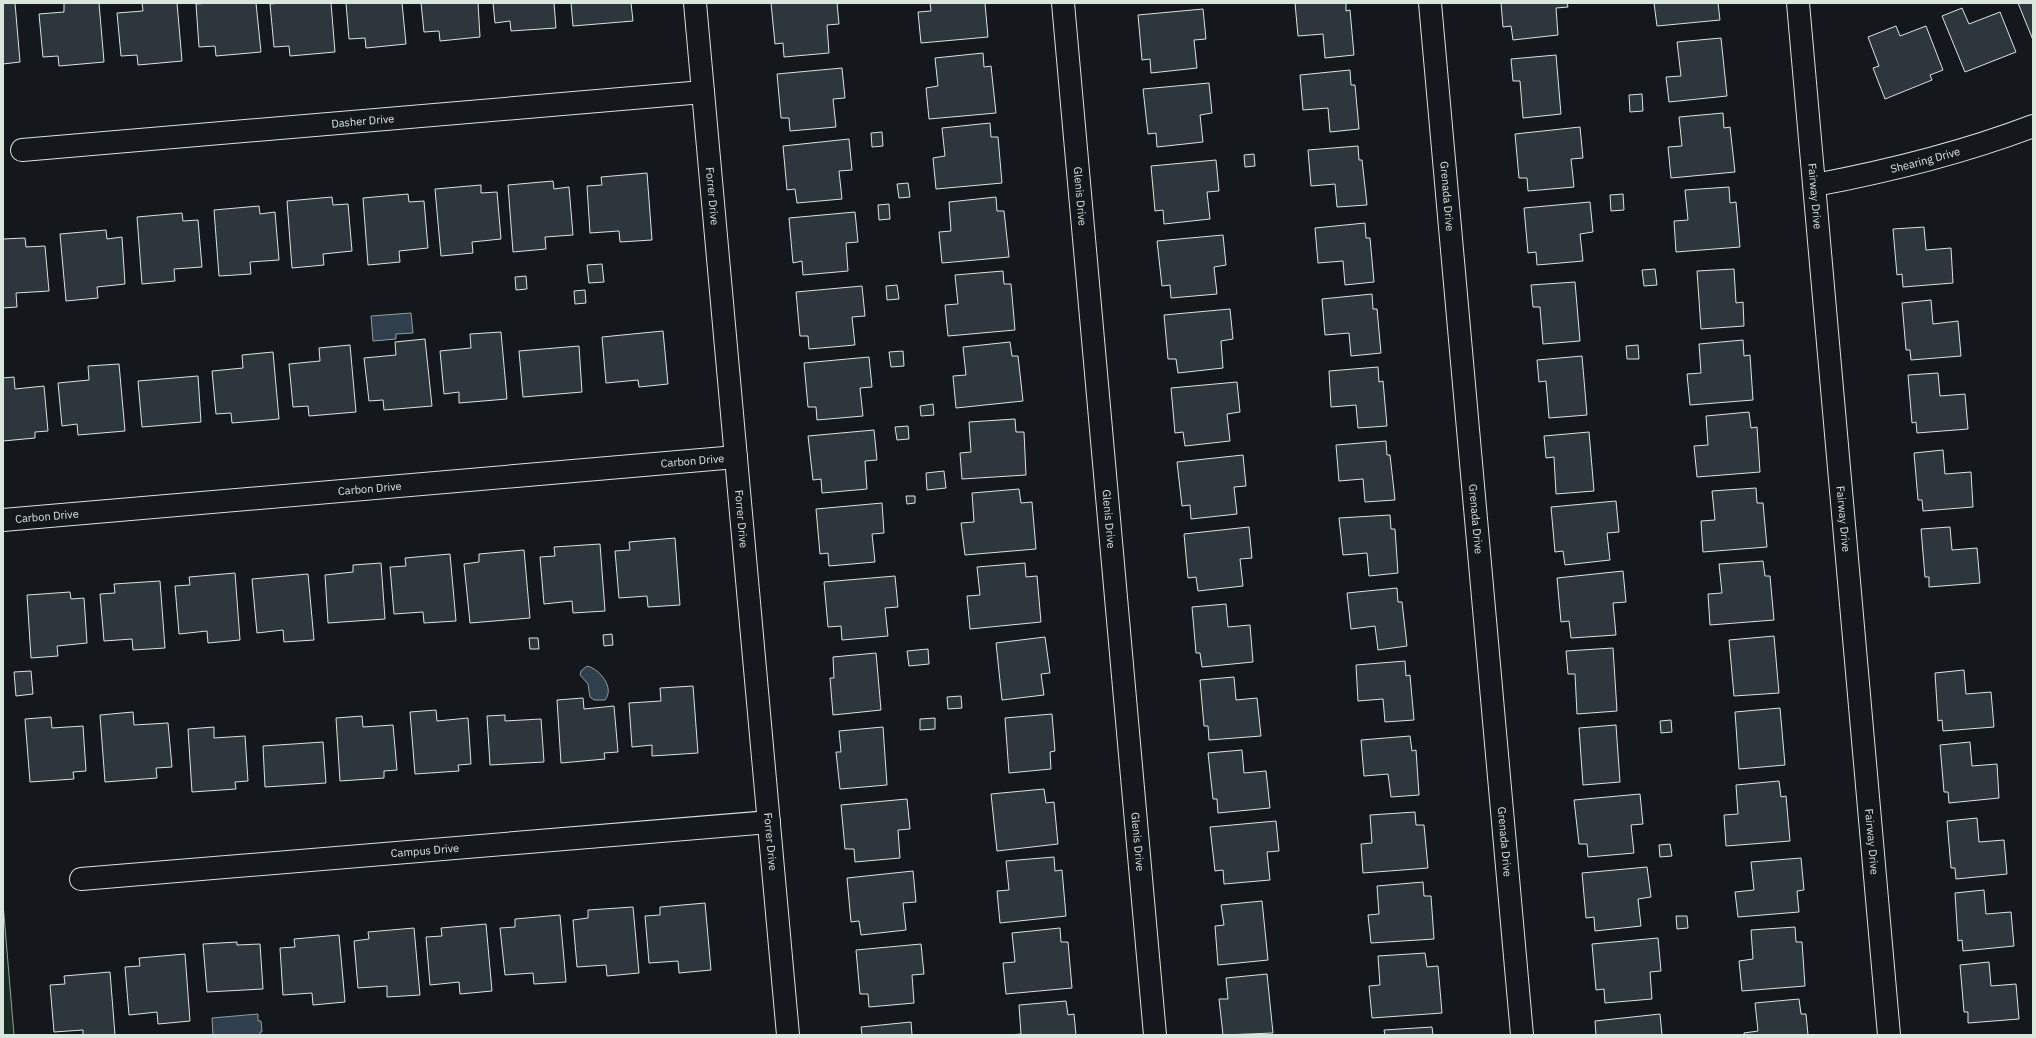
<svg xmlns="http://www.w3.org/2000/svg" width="2036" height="1038" font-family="'IBM Plex Sans',sans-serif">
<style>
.green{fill:#1a2d24;stroke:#939e99}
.water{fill:#2f3f4d;stroke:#939e99}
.building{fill:#2c363c;stroke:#d8e6dc}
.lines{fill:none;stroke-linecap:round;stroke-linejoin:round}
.minor-casing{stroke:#d8e6dc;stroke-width:24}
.minor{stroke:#14181c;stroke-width:22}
.labels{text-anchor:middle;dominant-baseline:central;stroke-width:3;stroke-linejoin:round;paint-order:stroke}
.street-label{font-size:11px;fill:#d8e6dc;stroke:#14181c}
</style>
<rect width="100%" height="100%" fill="#14181c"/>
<!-- green -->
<polygon class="green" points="3,903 14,1035 3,1035"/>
<!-- water -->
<g class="water">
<polygon points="411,313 413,333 396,334 396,339 373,341 371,316"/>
<path d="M587,666C600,669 615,688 605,700H594L590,697L588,684L580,675L581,671Z"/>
<polygon points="258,1014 258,1021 261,1021 262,1032 260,1032 260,1035 213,1035 212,1018"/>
</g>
<!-- building -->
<g class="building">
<polygon points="3,3 15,3 20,62 3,64"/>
<polygon points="64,3 99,3 104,62 59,66 58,56 43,57 39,14 64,12"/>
<polygon points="142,3 177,3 182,61 138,65 137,55 121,56 117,13 143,11"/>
<polygon points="211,3 256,3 261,52 216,56 215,46 199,47 196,4"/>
<polygon points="282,3 331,3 335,52 290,56 289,46 274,47 270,4"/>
<polygon points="346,3 402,3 406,44 366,48 365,38 349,39"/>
<polygon points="421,3 478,3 480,37 440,41 439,31 424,32"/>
<polygon points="493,3 554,3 556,28 511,31 510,21 495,23"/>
<polygon points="571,3 631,3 633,21 573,26"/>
<polygon points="771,3 837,3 839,24 827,25 829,53 784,57 783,43 775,44"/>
<polygon points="930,3 985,3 988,37 921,43 918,12 931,11"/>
<polygon points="1295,3 1346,3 1346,11 1350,10 1354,55 1325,58 1323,34 1298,36"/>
<polygon points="1501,3 1567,3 1568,7 1556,8 1558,35 1513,40 1511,26 1503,27"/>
<polygon points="1654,3 1718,3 1720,20 1657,26"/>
<polygon points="2018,3 2033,3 2033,40"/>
<polygon points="1962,8 1969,24 2000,12 2016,52 1965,72 1942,16"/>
<polygon points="1203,9 1206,39 1194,40 1197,68 1151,73 1150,59 1142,60 1138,15"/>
<polygon points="1896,26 1900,36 1926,26 1943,70 1930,75 1932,80 1885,99 1873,68 1879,66 1868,37"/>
<polygon points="1721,38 1727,96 1669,102 1666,77 1681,76 1677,42"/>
<polygon points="983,53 984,67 991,66 996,113 929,119 926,88 938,86 935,58"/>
<polygon points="1556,55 1561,114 1523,118 1520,81 1513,81 1511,59"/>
<polygon points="842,68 845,98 833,99 836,127 790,131 789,118 781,118 777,74"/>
<polygon points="1350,70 1351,85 1355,85 1359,129 1330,132 1328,108 1303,110 1300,75"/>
<polygon points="1209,83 1212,113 1200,115 1203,142 1157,147 1156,133 1148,134 1143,89"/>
<polygon points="1642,94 1643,111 1630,112 1629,95"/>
<polygon points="1723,113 1724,128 1730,127 1735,172 1671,178 1668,147 1682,146 1679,117"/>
<polygon points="990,123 991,137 998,137 1002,183 936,189 933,158 945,156 942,128"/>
<polygon points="1580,127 1583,158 1571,159 1574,187 1528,191 1527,178 1519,178 1515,134"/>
<polygon points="882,132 883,146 872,147 871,133"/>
<polygon points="849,139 852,170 839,171 842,199 797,203 795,189 787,190 783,146"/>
<polygon points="1358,146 1359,160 1362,160 1367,205 1337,207 1335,184 1311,186 1308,150"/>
<polygon points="1254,154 1255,166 1245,167 1244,155"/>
<polygon points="1216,160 1219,191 1207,192 1210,219 1164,224 1163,210 1155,211 1151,166"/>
<polygon points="647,173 652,240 620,242 619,231 590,233 587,186 602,185 601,177"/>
<polygon points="553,181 554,189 569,187 573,235 545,237 546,249 513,252 508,185"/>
<polygon points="908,183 910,197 899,198 897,184"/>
<polygon points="481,185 481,193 497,192 501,239 472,242 473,253 441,256 435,189"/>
<polygon points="1729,187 1730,203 1736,202 1740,247 1676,252 1674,221 1688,220 1685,190"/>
<polygon points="408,194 409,202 424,201 428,248 399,251 400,262 368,265 363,198"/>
<polygon points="1623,194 1624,210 1611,211 1610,195"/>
<polygon points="332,197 333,205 348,204 352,251 323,254 324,265 292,268 287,201"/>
<polygon points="996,197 997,211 1004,211 1009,257 942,263 939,232 951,231 949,202"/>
<polygon points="1590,202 1593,232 1580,234 1583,261 1537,265 1536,252 1528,253 1524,208"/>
<polygon points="889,204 890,219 879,220 878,205"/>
<polygon points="259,206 260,214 275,212 279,260 250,262 251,274 219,276 214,210"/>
<polygon points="855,212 858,242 846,243 848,271 803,275 802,261 793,263 789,218"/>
<polygon points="182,213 183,221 198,220 202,267 174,269 175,281 142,284 137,217"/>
<polygon points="1365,223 1366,238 1370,238 1374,282 1345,285 1343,261 1318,263 1315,228"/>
<polygon points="1924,227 1926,250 1951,248 1953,283 1903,287 1902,274 1897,275 1893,229"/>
<polygon points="106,230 107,239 122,237 125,284 97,287 98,298 66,301 60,234"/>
<polygon points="1223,235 1226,265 1214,267 1217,294 1171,298 1170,285 1162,286 1157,241"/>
<polygon points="25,238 26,247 45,246 49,291 16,293 17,307 3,308 3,239"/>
<polygon points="602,264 604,282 589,283 587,265"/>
<polygon points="1655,269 1657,285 1644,286 1642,270"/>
<polygon points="1734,269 1736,303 1743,302 1744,326 1701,329 1697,271"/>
<polygon points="1003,271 1004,284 1011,284 1015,330 948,336 945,305 958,304 955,275"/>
<polygon points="526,276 527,289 516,290 515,277"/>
<polygon points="1575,282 1580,341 1543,344 1540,307 1533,307 1531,285"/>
<polygon points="897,285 899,299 887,300 886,286"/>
<polygon points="862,286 865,316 852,317 855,345 809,349 808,336 800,336 796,292"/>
<polygon points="585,290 586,303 575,304 574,291"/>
<polygon points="1372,294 1373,309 1377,309 1381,353 1351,356 1349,333 1325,335 1322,299"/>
<polygon points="1931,300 1933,324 1958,321 1961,356 1911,360 1910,350 1906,350 1902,303"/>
<polygon points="1230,309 1233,339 1221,341 1223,368 1178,373 1176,359 1168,359 1164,315"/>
<polygon points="663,331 668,384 639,387 638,380 606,383 602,337"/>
<polygon points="501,332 507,399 459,403 459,392 444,394 440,351 471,348 470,334"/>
<polygon points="425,339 432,406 384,410 383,400 369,401 364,358 396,355 395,342"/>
<polygon points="1743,340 1744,356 1750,355 1753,400 1690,405 1687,374 1701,373 1699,344"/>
<polygon points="1010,342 1012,356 1018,356 1023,401 956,408 953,376 966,375 963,347"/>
<polygon points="350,345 356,412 309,416 308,406 293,407 289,364 320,361 319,348"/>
<polygon points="1638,345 1639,359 1627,359 1626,346"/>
<polygon points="579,346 582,392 523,397 519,351"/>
<polygon points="903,351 904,366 891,367 889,352"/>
<polygon points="273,352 279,419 232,423 231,413 216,414 212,371 243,368 242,355"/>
<polygon points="1582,356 1587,415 1549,418 1546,381 1539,382 1537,360"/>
<polygon points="869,357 872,387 860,388 863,416 817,420 816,407 808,407 804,363"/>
<polygon points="119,364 125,431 78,435 77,424 62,426 58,383 89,380 88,366"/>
<polygon points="1378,367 1379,382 1383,381 1387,426 1358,428 1356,405 1331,407 1329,371"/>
<polygon points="1938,373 1940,396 1965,394 1968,429 1917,433 1916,422 1912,423 1908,375"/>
<polygon points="198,376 201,422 142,427 138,381"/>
<polygon points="14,377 15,389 44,386 48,431 35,432 35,438 3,441 3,378"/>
<polygon points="1237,382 1240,412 1227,414 1230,441 1185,446 1183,432 1175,433 1171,388"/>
<polygon points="933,404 934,415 921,416 920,406"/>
<polygon points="1749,412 1751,428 1757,427 1760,472 1697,477 1694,446 1708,445 1706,416"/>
<polygon points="1015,419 1016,432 1024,432 1026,475 962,479 960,453 971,452 969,422"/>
<polygon points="908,426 909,439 897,440 895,427"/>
<polygon points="874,430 877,460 865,461 867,489 822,493 821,479 813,480 808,436"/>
<polygon points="1589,432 1594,491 1556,494 1554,457 1546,458 1544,436"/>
<polygon points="1386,441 1387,455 1390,455 1395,500 1365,502 1363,479 1339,481 1336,445"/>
<polygon points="1943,450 1945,474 1971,472 1973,507 1923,511 1922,500 1918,500 1914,453"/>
<polygon points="1243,455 1246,486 1234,487 1237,514 1191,519 1190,505 1182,506 1177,462"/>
<polygon points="944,471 946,488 927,490 926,473"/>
<polygon points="1756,488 1757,503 1763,503 1767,547 1703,552 1701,521 1715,520 1712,491"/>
<polygon points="1019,489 1021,503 1032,502 1036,549 965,555 961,523 974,522 972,493"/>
<polygon points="906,496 915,496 915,503 907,504"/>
<polygon points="1616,501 1619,532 1607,533 1610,560 1565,565 1563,551 1555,552 1551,507"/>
<polygon points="882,503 884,533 872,534 875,562 829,566 828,553 820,554 816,509"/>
<polygon points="1390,515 1391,529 1395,529 1398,573 1369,576 1367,553 1343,555 1339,518"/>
<polygon points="1249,527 1252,558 1240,559 1243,586 1198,591 1196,577 1188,578 1184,534"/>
<polygon points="1950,527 1952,550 1977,548 1980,583 1929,587 1929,577 1925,577 1921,529"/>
<polygon points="675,538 680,605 648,607 647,596 619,598 615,551 630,550 629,542"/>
<polygon points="600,544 605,611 573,613 572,601 544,604 540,557 555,556 554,547"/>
<polygon points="524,550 530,618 470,623 464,564 479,562 479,554"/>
<polygon points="450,554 456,621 424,623 423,612 394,614 390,567 406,566 405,558"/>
<polygon points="1763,561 1765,576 1770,576 1774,620 1710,625 1708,594 1722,593 1719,564"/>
<polygon points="381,563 385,619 328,623 325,575 353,572 353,565"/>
<polygon points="1025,563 1026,577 1037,576 1041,622 970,629 967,596 980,595 977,567"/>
<polygon points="1623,571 1626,602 1613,603 1616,635 1571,638 1569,621 1561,622 1557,578"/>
<polygon points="235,573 240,640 208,643 207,631 179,634 175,586 190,585 189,577"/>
<polygon points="308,574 314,640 284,642 283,630 257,633 252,579"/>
<polygon points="895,576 898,607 885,608 888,636 842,640 841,626 828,627 824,582"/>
<polygon points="160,581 165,648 133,650 132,639 104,641 100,594 115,593 114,584"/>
<polygon points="1397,588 1398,602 1402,602 1407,646 1378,650 1375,626 1351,629 1347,593"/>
<polygon points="70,592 71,599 84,598 87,643 57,646 58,656 31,658 27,595"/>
<polygon points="1226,604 1228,627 1250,625 1253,662 1202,667 1200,653 1196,653 1192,607"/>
<polygon points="612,634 613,645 604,646 603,635"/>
<polygon points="1774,636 1779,693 1734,696 1729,640"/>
<polygon points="1045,637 1050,673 1041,674 1044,695 1002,700 996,643"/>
<polygon points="529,638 538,638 539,649 530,649"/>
<polygon points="1613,648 1617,711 1577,714 1575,674 1568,674 1566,651"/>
<polygon points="928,649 929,664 909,666 907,651"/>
<polygon points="876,653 881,710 833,715 830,678 834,678 833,657"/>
<polygon points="1405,661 1406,676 1410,675 1414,720 1385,722 1383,699 1358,701 1356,665"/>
<polygon points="1964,670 1966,694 1991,692 1994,727 1943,731 1942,720 1938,721 1935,673"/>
<polygon points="31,671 33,694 16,696 14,672"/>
<polygon points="1234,677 1236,700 1257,698 1261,736 1209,740 1208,726 1204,726 1200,680"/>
<polygon points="693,686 698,753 652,756 652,745 632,747 629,703 661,701 660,688"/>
<polygon points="961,696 962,708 948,709 947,697"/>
<polygon points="583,698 584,709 614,706 618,752 604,753 605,759 561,763 557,700"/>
<polygon points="1780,708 1785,765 1739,769 1735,712"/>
<polygon points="436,710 437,721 468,718 471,764 458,765 459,771 415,774 410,712"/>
<polygon points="133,712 134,725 168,723 172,767 156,768 157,778 105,782 100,715"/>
<polygon points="1052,714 1055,751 1050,752 1051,769 1009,773 1005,718"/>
<polygon points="505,715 505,721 541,719 544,762 490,765 487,716"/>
<polygon points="362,716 363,727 393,725 397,770 384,771 384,778 340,781 336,718"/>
<polygon points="51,717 52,728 83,726 86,771 73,772 74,779 30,782 25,719"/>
<polygon points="935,718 935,729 920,730 920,719"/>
<polygon points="1671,720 1672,732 1661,733 1660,721"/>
<polygon points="1616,725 1620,782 1583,785 1579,728"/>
<polygon points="214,727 214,738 245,736 248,781 235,782 236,789 192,792 188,729"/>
<polygon points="883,727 887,785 840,789 836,752 841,752 839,731"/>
<polygon points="1410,736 1412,751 1416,750 1419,795 1391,797 1388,774 1364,776 1361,740"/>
<polygon points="323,742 326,783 265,787 263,746"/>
<polygon points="1970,742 1972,766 1997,764 1999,798 1949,803 1948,792 1944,792 1940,745"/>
<polygon points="1242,750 1244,773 1266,771 1270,808 1218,813 1217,799 1213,799 1208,753"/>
<polygon points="1779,781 1781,797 1786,796 1790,841 1726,846 1724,815 1738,814 1736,785"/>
<polygon points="1044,789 1046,803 1054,802 1058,844 997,851 991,794"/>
<polygon points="1640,794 1643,824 1631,825 1634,853 1588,857 1587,844 1579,844 1574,800"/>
<polygon points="907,799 910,829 898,830 900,858 855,862 854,849 845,849 841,805"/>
<polygon points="1415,812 1416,825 1424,825 1428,868 1363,873 1361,844 1372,843 1370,815"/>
<polygon points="1977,818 1979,842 2004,840 2007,874 1956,879 1955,868 1951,868 1947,821"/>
<polygon points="1276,821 1279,851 1267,852 1270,880 1224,884 1223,870 1215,871 1210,827"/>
<polygon points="1670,844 1672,856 1660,857 1659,845"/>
<polygon points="1054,857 1055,871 1062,870 1066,916 1000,923 997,891 1009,890 1006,861"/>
<polygon points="1801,858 1804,890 1797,891 1799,912 1738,917 1735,892 1754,890 1751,862"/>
<polygon points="1647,867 1651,897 1638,899 1641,926 1595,931 1594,917 1586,918 1582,873"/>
<polygon points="913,871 916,902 903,903 906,930 861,935 859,921 851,922 847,878"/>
<polygon points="1423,882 1424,896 1431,896 1434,939 1371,943 1368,915 1379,914 1377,886"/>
<polygon points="1984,890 1986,914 2011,912 2014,946 1963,951 1962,940 1958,941 1955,893"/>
<polygon points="1262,901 1268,960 1218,965 1215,926 1224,925 1221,905"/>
<polygon points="705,903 711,970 679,973 678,961 649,963 645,916 660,915 660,907"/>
<polygon points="633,907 639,973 607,976 606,965 577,967 573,920 588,918 588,910"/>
<polygon points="560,915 566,982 534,984 533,973 505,975 500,928 515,927 515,919"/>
<polygon points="1676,916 1687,916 1688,928 1677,929"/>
<polygon points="486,924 492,991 460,994 459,982 430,985 426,937 442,936 441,928"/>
<polygon points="1795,927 1796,942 1802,942 1805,986 1742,991 1739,961 1753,959 1751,930"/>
<polygon points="414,928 420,995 387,997 387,986 358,988 354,941 369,939 368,932"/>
<polygon points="1060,928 1061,942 1068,942 1072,988 1006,994 1003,963 1015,962 1012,933"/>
<polygon points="339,935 345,1002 313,1005 312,993 283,995 280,948 295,947 294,939"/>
<polygon points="1658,938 1661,971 1650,972 1652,999 1605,1003 1604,989 1596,990 1592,944"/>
<polygon points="237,942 237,945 260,944 263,989 207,992 203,944"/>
<polygon points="921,944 924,974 912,975 914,1003 869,1007 868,994 860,994 856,950"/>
<polygon points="1425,953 1427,967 1438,966 1442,1013 1372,1018 1369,986 1380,985 1378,956"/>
<polygon points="185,954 190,1021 158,1024 157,1012 129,1015 125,967 140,966 139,958"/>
<polygon points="1989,962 1991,986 2016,984 2019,1019 1968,1023 1968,1012 1964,1012 1960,965"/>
<polygon points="110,972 115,1035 83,1035 83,1030 54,1032 50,985 65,984 64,976"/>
<polygon points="1267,974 1273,1033 1223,1035 1219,999 1228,999 1226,978"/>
<polygon points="1799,999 1801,1014 1806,1014 1808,1035 1744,1035 1744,1033 1758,1031 1755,1003"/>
<polygon points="1066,1001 1068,1015 1074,1014 1076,1035 1009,1035 1021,1034 1019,1005"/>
<polygon points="1660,1014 1662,1035 1596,1035 1595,1021"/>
<polygon points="911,1022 912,1035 862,1035 861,1027"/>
<polygon points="1432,1027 1433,1035 1385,1035 1384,1030"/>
</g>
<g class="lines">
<!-- minor casing -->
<g class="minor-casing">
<g id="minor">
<path id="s1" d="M695,3L788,1035"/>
<path id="s2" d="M1063,3L1155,1035"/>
<path id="s3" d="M1430,3L1522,1035"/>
<path id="s4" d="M1798,3L1889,1035"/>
<path id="s5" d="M22,150L703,92"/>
<path id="s6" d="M1815,185C1889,171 1962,153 2033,126"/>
<path id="s7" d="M3,520L736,457"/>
<path id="s8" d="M81,879L769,822"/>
</g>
</g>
<!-- minor -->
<use href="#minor" class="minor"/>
</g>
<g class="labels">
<!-- street labels -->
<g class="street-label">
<text stroke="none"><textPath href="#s5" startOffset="342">Dasher Drive</textPath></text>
<text stroke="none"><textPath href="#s6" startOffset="113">Shearing Drive</textPath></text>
<text stroke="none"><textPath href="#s1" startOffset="194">Forrer Drive</textPath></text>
<text stroke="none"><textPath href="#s2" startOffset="194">Glenis Drive</textPath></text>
<text stroke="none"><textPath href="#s3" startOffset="194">Grenada Drive</textPath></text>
<text stroke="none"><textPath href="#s4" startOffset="194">Fairway Drive</textPath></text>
<text stroke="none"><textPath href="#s7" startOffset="692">Carbon Drive</textPath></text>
<text stroke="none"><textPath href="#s7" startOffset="368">Carbon Drive</textPath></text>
<text stroke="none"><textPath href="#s7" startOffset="44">Carbon Drive</textPath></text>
<text stroke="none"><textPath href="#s1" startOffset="518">Forrer Drive</textPath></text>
<text stroke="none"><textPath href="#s2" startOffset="518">Glenis Drive</textPath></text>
<text stroke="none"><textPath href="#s3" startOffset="518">Grenada Drive</textPath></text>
<text stroke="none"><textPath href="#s4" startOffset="518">Fairway Drive</textPath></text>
<text stroke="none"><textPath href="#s1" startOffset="842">Forrer Drive</textPath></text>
<text stroke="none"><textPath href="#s2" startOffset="842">Glenis Drive</textPath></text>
<text stroke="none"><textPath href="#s3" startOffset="842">Grenada Drive</textPath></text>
<text stroke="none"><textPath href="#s4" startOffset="842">Fairway Drive</textPath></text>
<text stroke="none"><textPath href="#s8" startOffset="345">Campus Drive</textPath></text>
</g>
</g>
<!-- border -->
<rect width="2036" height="1038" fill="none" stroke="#d8e6dc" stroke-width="8"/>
</svg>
